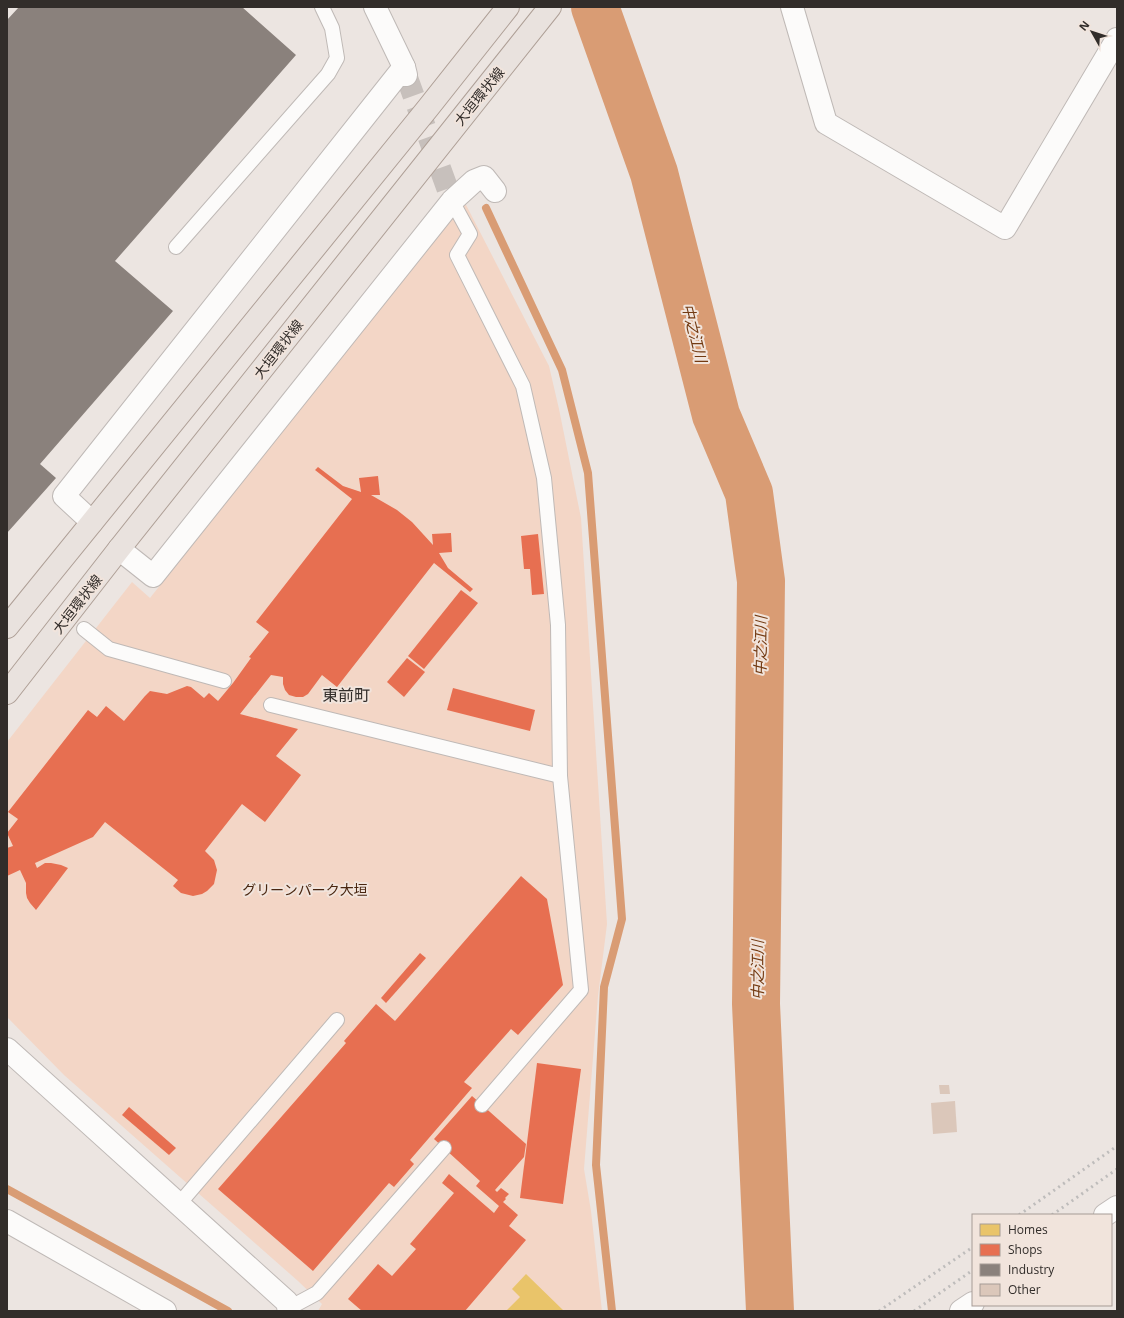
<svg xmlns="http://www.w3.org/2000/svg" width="1124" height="1318" font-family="'Open Sans','Noto Sans JP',sans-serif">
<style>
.green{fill:#f3d6c6}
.homes{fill:#e9c46a}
.shops{fill:#e76f51}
.industry{fill:#8a817c}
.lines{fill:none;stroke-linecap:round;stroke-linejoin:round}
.stream{stroke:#d99c74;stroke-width:8}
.river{stroke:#d99c74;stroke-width:48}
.building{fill:#dbc7ba}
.minor-tunnel{stroke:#c7c0bc;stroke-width:22;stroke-dasharray:22 11;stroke-linecap:butt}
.service-casing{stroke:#bfb9b6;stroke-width:16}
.minor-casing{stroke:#bfb9b6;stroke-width:24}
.tertiary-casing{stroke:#bfb9b6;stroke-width:24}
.primary-casing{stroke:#ae9f96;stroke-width:24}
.service{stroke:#fcfbfa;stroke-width:14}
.minor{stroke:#fcfbfa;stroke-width:22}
.tertiary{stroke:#fcfbfa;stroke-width:22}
.primary{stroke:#e9e2de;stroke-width:22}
.rail{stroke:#bebcbb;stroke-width:3;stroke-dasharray:2 4;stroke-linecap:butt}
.labels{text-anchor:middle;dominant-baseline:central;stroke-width:4;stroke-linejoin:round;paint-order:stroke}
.street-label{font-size:14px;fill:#322d2a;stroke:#f1e4dc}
.park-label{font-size:14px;fill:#492610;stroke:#f1e4dc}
.water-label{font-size:15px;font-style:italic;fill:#733a12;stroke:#f1e4dc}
.quarter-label{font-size:16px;fill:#322d2a;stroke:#f1e4dc}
</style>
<rect width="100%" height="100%" fill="#ece5e1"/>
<!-- green -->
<polygon class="green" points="464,201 549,366 559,409 581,518 607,924 598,996 584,1169 591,1211 602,1311 318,1311 322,1304 298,1281 64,1075 7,1017 7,742 132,582 150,598"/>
<!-- homes -->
<polygon class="homes" points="526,1274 564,1311 506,1311 520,1297 512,1289"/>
<!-- shops -->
<g class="shops">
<polygon points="318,467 343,486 361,492 359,478 378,476 380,495 371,495 397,510 412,522 433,545 432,534 451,533 452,552 439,553 448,568 473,589 470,592 434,563 337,687 322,675 308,694 303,697 296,697 289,695 285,690 283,684 283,677 271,675 240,714 298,729 276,756 301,775 265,822 242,804 205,851 214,860 217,870 214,884 207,891 202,894 193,896 181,893 173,886 178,880 105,822 93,837 35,863 37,868 45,863 51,863 61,865 68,868 36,910 30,903 27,898 26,893 26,883 20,870 7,876 7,848 13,846 7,833 18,819 8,812 88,710 97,717 106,706 124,721 145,696 150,691 167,694 187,686 191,687 204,698 209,693 218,701 233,683 251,658 249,657 269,632 256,622 352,499 315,470"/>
<polygon points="538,534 544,594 532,595 530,569 524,569 521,536"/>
<polygon points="461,590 478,603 424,669 408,656"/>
<polygon points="407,658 425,672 404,697 387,682"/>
<polygon points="453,688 535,710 530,731 447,710"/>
<polygon points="521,876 547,899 563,985 518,1035 511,1029 464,1082 472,1088 410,1160 414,1164 394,1187 389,1183 313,1271 218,1189 346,1043 344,1041 376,1004 395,1021"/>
<polygon points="420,953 426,958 386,1003 381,998"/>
<polygon points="537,1063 581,1069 563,1204 520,1198"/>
<polygon points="472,1096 526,1144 524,1157 495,1190 497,1192 501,1188 509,1194 505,1198 506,1199 503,1202 518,1215 509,1226 526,1240 465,1311 362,1311 348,1299 378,1264 392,1276 416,1249 410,1244 454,1193 442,1183 449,1174 494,1213 499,1206 476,1186 480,1181 434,1139"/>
<polygon points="129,1107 176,1148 169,1155 122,1115"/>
</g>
<!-- industry -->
<polygon class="industry" points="19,7 242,7 296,55 115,261 173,311 40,464 56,478 7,533 7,20"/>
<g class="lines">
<!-- stream -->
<g class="stream">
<polyline points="486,208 562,370 588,473 622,919 604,987 596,1165 612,1311"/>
<polyline points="7,1189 228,1311"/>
</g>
<!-- river -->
<polyline class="river" points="595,7 654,173 716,415 749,493 761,581 756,1004 770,1311"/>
</g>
<!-- building -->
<g class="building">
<polygon points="939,1085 949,1085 950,1094 940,1094"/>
<polygon points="955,1101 957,1132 933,1134 931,1103"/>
</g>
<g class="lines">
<!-- minor-tunnel -->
<polyline class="minor-tunnel" points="406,75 452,201"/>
<!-- service casing -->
<g class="service-casing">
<g id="service">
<polyline points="452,201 470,234 457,255 523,386 544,478 558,625 560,776 581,990 482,1105"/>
<polyline points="176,247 328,74 337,58 332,28 322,7"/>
<polyline points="84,629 109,649 224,681"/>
<polyline points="271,705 560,776"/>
<polyline points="179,1204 337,1020"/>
<polyline points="289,1308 317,1293 444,1148"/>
</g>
</g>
<!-- minor casing -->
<g class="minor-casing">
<g id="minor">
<polyline points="375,7 404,67"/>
<polyline points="792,7 826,123 1005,228 1117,39"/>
<polyline points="92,522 64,496 404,67 406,75"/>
<polyline points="119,549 153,576 452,201 474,181 484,177 495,191"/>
<polyline points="1105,1215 1117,1207"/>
<polyline points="7,1221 165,1311"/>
<polyline points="961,1311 973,1303"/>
</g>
</g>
<!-- tertiary casing -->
<g class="tertiary-casing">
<polyline id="tertiary" points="7,1049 287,1302 289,1311"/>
</g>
<!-- primary casing -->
<g class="primary-casing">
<g id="primary">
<polyline points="7,627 428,108 508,7"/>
<polyline points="7,693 119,549 550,7"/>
</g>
</g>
<!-- service -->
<use href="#service" class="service"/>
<!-- minor -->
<use href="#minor" class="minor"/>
<!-- tertiary -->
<use href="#tertiary" class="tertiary"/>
<!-- primary -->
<use href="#primary" class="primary"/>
<!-- rail -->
<g class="rail">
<polyline points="1019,1215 1117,1146"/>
<polyline points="1052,1215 1117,1169"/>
<polyline points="879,1311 973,1247"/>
<polyline points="914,1311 973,1270"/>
</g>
</g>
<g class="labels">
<!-- street labels -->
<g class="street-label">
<text transform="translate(479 96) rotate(-51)">大垣環状線</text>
<text transform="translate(278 349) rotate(-52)">大垣環状線</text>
<text transform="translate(77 604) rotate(-52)">大垣環状線</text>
</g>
<!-- park labels -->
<g class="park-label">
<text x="305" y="889">グリーンパーク大垣</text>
</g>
<!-- water labels -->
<g class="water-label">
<text transform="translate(695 333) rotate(76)">中之江川</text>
<text transform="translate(760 646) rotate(-89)">中之江川</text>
<text transform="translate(757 970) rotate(-90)">中之江川</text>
</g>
<!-- quarter labels -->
<g class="quarter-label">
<text x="346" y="695">東前町</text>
</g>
</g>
<!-- border -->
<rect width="1124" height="1318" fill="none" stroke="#322d2a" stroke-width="16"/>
<!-- legend -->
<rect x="972" y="1214" width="140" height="92" fill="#f1e4dc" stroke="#a59b95"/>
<rect x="980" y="1224" width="20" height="12" fill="#e9c46a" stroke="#a59b95"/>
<text x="1008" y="1234" font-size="12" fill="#322d2a">Homes</text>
<rect x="980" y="1244" width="20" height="12" fill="#e76f51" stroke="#a59b95"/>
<text x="1008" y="1254" font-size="12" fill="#322d2a">Shops</text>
<rect x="980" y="1264" width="20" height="12" fill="#8a817c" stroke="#a59b95"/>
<text x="1008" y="1274" font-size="12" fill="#322d2a">Industry</text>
<rect x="980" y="1284" width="20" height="12" fill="#dbc7ba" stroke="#a59b95"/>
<text x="1008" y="1294" font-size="12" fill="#322d2a">Other</text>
<!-- north arrow -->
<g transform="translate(1092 32) rotate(309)" stroke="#f1e4dc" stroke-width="3" paint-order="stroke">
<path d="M0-3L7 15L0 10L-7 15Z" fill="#322d2a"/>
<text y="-6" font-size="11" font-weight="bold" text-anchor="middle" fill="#322d2a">N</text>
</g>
</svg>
